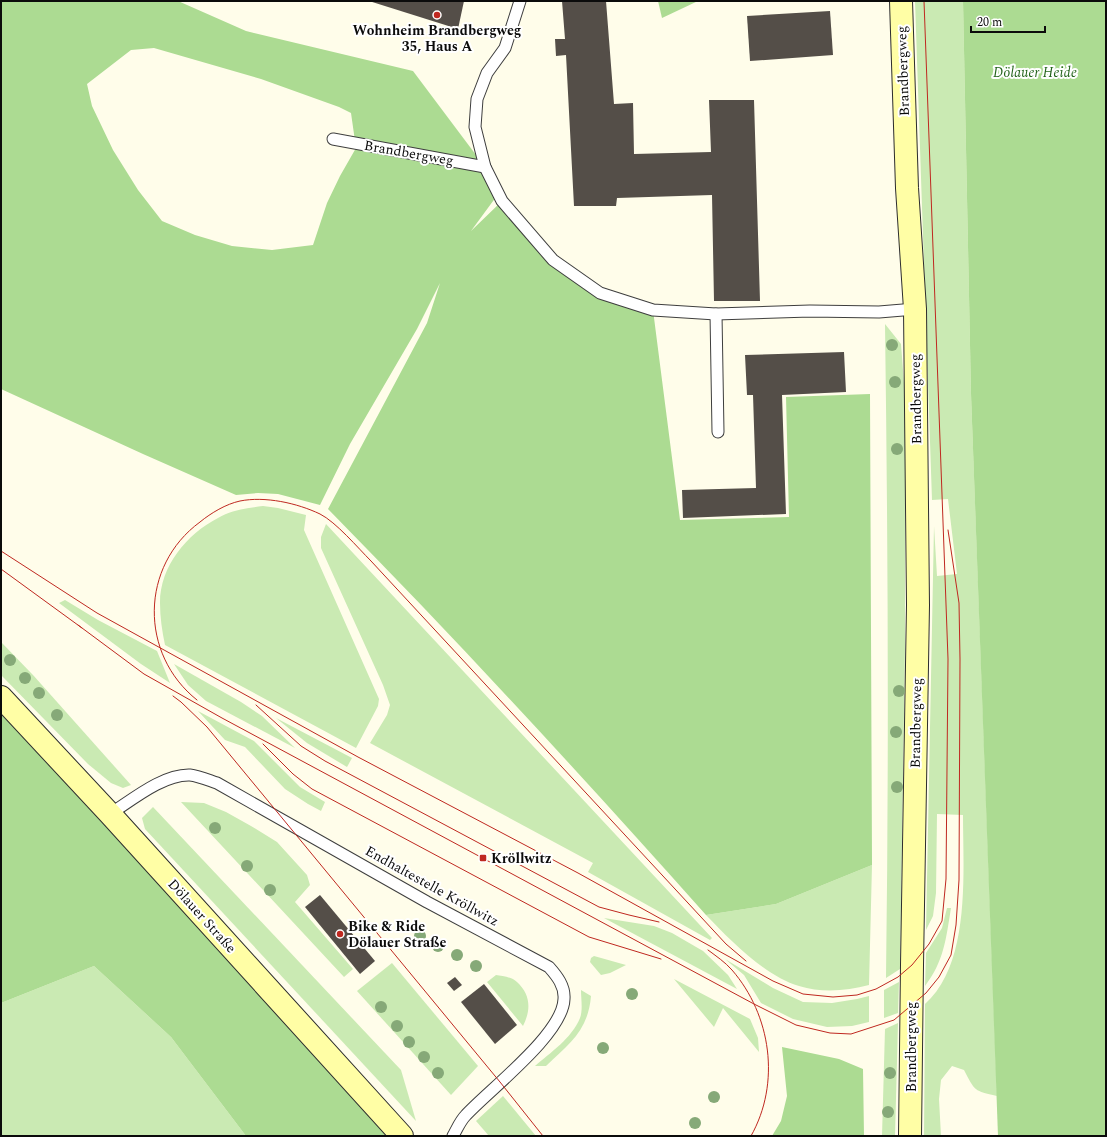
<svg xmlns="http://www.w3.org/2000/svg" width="1107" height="1137" font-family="Spectral,serif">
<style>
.green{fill:#caeab3}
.forest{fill:#acdb92;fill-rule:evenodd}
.building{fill:#544e48}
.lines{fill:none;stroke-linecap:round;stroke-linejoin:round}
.service-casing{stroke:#3e3e3e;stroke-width:13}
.secondary-casing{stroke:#2d2d2d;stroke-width:24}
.service{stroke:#fff;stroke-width:11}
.secondary{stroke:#fffea5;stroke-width:22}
.tram{stroke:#bf2820;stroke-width:1}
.tree{fill:#86a978}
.poi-dot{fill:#bf2820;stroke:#fff;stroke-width:1.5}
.labels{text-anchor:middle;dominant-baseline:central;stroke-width:4;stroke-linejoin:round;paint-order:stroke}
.poi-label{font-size:14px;font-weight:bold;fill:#0b0b0b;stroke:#fff;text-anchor:start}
.street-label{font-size:14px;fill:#0b0b0b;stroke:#fff}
.park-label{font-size:14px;font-style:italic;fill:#23641b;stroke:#fff}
</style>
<rect width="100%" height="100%" fill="#fffdea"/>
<!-- green -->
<g class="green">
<path d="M915,1H963L971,394L997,1096C974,1091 975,1091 964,1070L952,1066L941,1080L939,1099L941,1136H924L925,1004C971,963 963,872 963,815L937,814L936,893L933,916L926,930L934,526L937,576L957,574L948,499L932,500Z"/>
<path d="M885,324L901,344L905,396V649L900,969L886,978C889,760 888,542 885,324Z"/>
<path d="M263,506L278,508L306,515L304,530L379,699L378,706L356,748L165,645C162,631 160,617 160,603C160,566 187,534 218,518C232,510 247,508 263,506Z"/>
<polygon points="326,524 712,938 710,940 588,872 593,863 370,743 387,715 390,705 383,685 321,548 321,537"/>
<polygon points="65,600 98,620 157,651 170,683 141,664 59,603"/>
<polygon points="1,642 33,675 131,785 123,788 111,783 88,764 1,675"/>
<polygon points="174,664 241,702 262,716 295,748 206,701 188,685"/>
<polygon points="198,711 254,741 300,787 325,802 321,811 308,804 285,789 245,747 225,740"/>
<polygon points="276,718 352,758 347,767 307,743"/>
<polygon points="181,802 204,803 226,812 251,826 277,842 307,875 310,885 295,902 353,969 344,977"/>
<polygon points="153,807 401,1070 416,1121 145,829 142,818"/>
<path d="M872,865L869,985C846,991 822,993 799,986C765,976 730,940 706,915L776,904Z"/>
<path d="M947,908H951C946,939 944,961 925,986L926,953L942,928Z"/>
<polygon points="604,918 654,926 672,933 703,951 728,975 737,989"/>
<polygon points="594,956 626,965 610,973 601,975 590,962 591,958"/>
<polygon points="725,959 773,988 803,1002 832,1003 857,999 869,996 869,1022 852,1026 827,1027 793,1019 761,1003 744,975"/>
<polygon points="392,963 478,1066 451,1095 357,991"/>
<polygon points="94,966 171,1037 246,1136 1,1136 1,1003"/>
<path d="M496,975C502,976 512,977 517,982C531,995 531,1010 523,1026L487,982Z"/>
<polygon points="674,979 750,1019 758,1038 759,1052 723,1008 714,1027"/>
<polygon points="899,982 898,1013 884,1018 884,990"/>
<path d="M581,990L591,996C588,1031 570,1043 546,1066H535C550,1053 572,1038 580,1018C583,1010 581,999 581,990Z"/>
<polygon points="898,1023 895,1136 882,1136 885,1029"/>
<polygon points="503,1096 536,1136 489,1136 476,1121"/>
</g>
<!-- forest -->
<g class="forest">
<path d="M1,1H178L246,31L413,71L485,167L496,197L471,231L502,201L553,260L600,293L653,310L680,520L789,517L786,397L870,394L872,865L776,904L706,915C583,777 458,641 328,509L427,323L440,283L417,329L350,444L320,505L278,494L258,493L236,495L143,454L1,389ZM154,48L261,79L339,107L351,113L356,148L340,176L327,203L313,245L272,250L232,246L195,235L162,221L138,190L113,150L92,106L87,84L131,50Z"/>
<polygon points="658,1 698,1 662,18"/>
<polygon points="963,1 1106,1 1106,1136 998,1136 971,394"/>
<polygon points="1,697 402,1136 246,1136 171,1037 94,966 1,1003"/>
<polygon points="782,1047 839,1059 863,1069 864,1136 772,1136 781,1121 787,1096"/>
</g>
<!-- building -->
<g class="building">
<polygon points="369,1 464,1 458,29"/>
<polygon points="562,1 606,1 614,104 633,103 634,154 711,152 709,100 754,100 760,301 714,301 712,195 617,198 616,206 574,206 566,55 556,56 555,39 565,39"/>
<polygon points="830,11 833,55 750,61 747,16"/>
<polygon points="844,352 846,392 782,395 786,514 683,518 682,490 756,488 753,395 747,395 745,355"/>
<polygon points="320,895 375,961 360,974 305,907"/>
<polygon points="455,977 462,985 454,991 447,983"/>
<polygon points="484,984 517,1025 495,1044 461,1002"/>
</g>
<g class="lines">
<!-- service casing -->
<g class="service-casing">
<g id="service">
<polyline points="520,1 505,48 487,73 477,99 475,127 485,167 502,201 553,260 600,293 653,310 716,314 810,311 879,312 915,309"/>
<polyline points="333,139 485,167"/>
<polyline points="716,314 718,432"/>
<path d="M110,814C132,800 163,774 190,775C199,776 208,780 217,783L427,902L549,967C557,976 565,986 564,999C563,1034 490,1089 466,1115C460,1121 457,1129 453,1136"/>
</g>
</g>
<!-- secondary casing -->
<g class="secondary-casing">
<g id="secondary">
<polyline points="901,1 907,188 915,309 918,605 912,965 910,1136"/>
<polyline points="1,697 110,814 402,1136"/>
</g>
</g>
<!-- service -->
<use href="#service" class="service"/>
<!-- secondary -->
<use href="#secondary" class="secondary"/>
<!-- tram -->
<g class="tram">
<polyline points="1,551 97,613 358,757 578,873 773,981 803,994 833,997 857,995 876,989 898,977 912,965 929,944 942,921 946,879 948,659 924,1"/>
<polyline points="1,569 82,628"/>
<polyline points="78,625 144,674 222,718 754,1004 796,1025 830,1033 851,1034 894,1020 926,993 939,977 951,955 956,925 959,880 960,659 959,603 948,530"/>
<polyline points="173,696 181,702 207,727 500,1082 543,1136"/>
<path d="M197,700C139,654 140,566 200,522C211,513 226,504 240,501C265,496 297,503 320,514C336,522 358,548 371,561L726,944L746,961"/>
<polyline points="256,705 301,746 325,761 599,907 629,915 659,922"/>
<polyline points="263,744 293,774 312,789 589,937 661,959"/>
<path d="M708,950C716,956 725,962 732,970C771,1015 781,1083 751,1136"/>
</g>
</g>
<!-- trees -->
<g class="tree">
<circle cx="892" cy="345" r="6"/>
<circle cx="895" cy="382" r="6"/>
<circle cx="897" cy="449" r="6"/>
<circle cx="10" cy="660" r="6"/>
<circle cx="25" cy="678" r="6"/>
<circle cx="899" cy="691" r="6"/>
<circle cx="39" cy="693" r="6"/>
<circle cx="57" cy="715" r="6"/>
<circle cx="896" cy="732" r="6"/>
<circle cx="897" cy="787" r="6"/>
<circle cx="215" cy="828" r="6"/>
<circle cx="247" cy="866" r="6"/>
<circle cx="270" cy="890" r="6"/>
<circle cx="401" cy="926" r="6"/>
<circle cx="420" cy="936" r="6"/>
<circle cx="438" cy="946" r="6"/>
<circle cx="457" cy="955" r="6"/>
<circle cx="476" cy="966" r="6"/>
<circle cx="632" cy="994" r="6"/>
<circle cx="381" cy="1007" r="6"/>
<circle cx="397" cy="1026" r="6"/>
<circle cx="409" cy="1042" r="6"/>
<circle cx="603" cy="1048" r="6"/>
<circle cx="424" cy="1057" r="6"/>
<circle cx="438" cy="1073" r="6"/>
<circle cx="890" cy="1073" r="6"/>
<circle cx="714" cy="1097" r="6"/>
<circle cx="888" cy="1112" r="6"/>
<circle cx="695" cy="1123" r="6"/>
</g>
<!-- markers -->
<g class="poi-dot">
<circle cx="437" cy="15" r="4"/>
<rect x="479" y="854" width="8" height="8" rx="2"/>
<circle cx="340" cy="934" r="4"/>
</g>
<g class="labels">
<!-- poi labels -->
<g class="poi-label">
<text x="437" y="30" text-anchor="middle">Wohnheim Brandbergweg<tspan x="437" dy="16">35, Haus A</tspan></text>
<text x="491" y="858">Kröllwitz</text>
<text x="348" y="926">Bike &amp; Ride<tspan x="348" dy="16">Dölauer Straße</tspan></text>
</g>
<!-- street labels -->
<g class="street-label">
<text transform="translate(903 71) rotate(-92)">Brandbergweg</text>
<text transform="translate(409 153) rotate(10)">Brandbergweg</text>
<text transform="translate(916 399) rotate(-91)">Brandbergweg</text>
<text transform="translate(916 723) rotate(-89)">Brandbergweg</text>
<text transform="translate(432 886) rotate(29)">Endhaltestelle Kröllwitz</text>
<text transform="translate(202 916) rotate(48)">Dölauer Straße</text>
<text transform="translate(911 1047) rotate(-90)">Brandbergweg</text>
</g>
<!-- park labels -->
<g class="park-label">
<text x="1035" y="72">Dölauer Heide</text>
</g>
</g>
<!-- border -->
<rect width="1107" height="1137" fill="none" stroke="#0b0b0b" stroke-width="4"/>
<!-- scale -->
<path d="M971 26v6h74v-6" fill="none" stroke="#0b0b0b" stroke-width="2"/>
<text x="977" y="26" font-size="12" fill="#0b0b0b" stroke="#ffffff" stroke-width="3" paint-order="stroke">20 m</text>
</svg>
